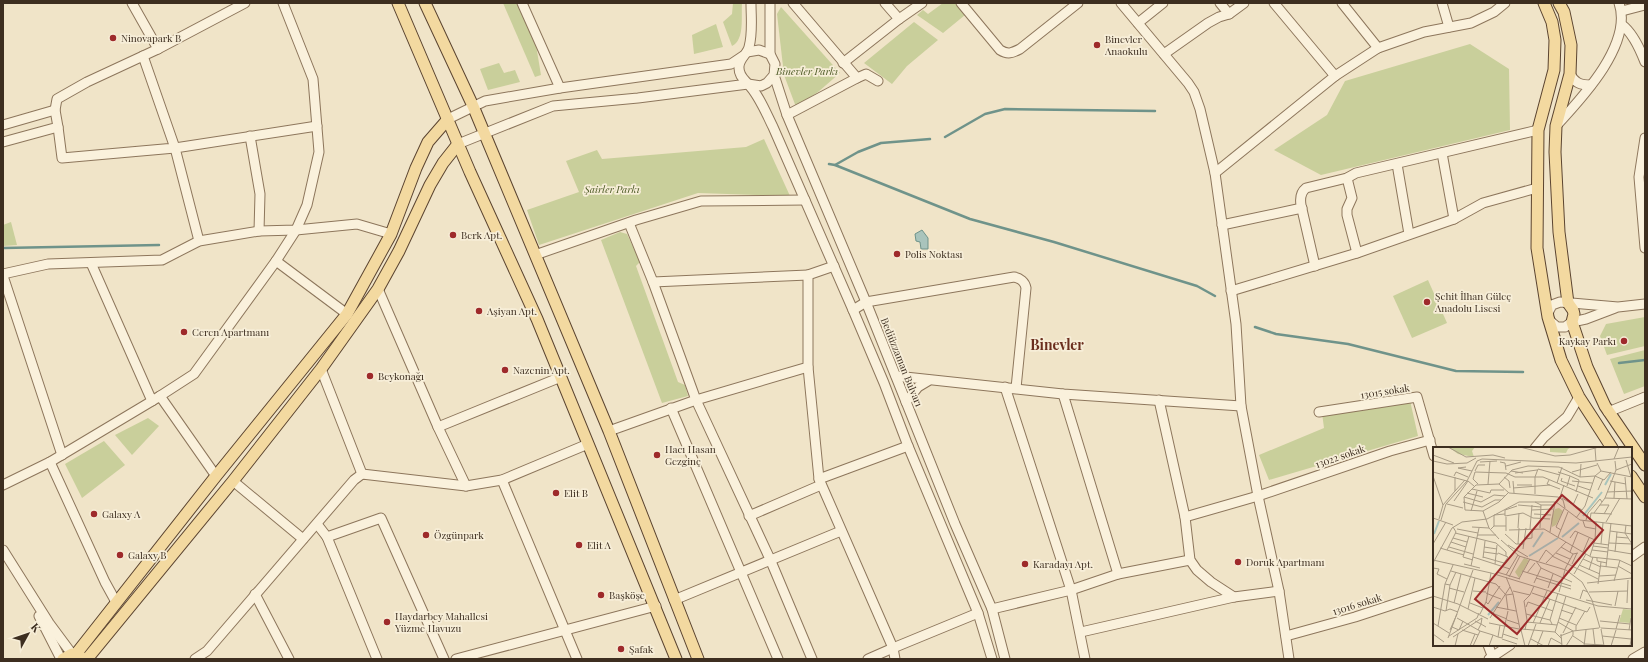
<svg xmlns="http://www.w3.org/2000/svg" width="1648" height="662" font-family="'Playfair Display',serif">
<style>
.green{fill:#c9cf9b}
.water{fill:#a9c4bc;stroke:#6f938a}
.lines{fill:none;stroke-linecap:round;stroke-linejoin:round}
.stream{stroke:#6f938a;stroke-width:2.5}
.minor-casing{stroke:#8d765c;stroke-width:11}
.major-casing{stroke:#5b4430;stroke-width:13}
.minor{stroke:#faf1dc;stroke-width:9}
.major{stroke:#f3d9a0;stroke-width:11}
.poi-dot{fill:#9e2a2b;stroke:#f7eed8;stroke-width:1.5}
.labels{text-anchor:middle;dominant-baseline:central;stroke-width:3.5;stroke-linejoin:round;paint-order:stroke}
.poi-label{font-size:10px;fill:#3d2e20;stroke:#f7eed8;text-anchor:start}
.park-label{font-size:10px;font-style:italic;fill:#4d5a26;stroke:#f7eed8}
.street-label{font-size:10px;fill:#3d2e20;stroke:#f7eed8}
.district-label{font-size:14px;font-weight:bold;fill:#6b2e1e;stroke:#f7eed8}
.inset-river{fill:none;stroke:#a9c4bc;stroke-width:2}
.inset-road{fill:none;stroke:#a89b85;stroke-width:1}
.view{fill:#9e2a2b;fill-opacity:0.15;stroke:#9e2a2b;stroke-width:2}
.inset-edge{fill:none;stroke:#3d2e20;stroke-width:2}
</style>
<rect width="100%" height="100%" fill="#f0e4c8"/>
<!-- green -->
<g class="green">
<polygon points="503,3 517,3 536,45 541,75 535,77"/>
<path d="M733,3H742C741,16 745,40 732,46L723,22L732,14Z"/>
<polygon points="943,3 956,3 965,15 943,33 917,15 923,10 928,14"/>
<polygon points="781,7 840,73 818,92 796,107 784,75 777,14"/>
<polygon points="914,22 938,40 907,66 892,84 864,63"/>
<polygon points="716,24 723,47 694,54 692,35"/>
<polygon points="1470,44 1509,69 1510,130 1321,175 1274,150 1327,115 1345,81"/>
<polygon points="499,63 504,73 515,70 520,82 488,90 480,69"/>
<polygon points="764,139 790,196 698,193 539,245 527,210 579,192 566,161 597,150 602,159 746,147"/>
<polygon points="11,222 17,245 3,246 3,225"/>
<polygon points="620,232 627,234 640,262 636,266 678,382 685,385 688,396 662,403 601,240"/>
<polygon points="1428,280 1447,323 1412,338 1393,296"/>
<polygon points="1645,317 1645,346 1607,355 1600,336 1606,324"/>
<polygon points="1645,350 1645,386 1624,394 1610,359"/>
<polygon points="1409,396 1418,436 1269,480 1259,455 1324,428 1322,413"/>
<polygon points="148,418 159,426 132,455 115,435"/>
<polygon points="104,441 125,465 82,498 65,464"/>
</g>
<!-- water -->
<polygon class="water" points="922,230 928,238 928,249 921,249 920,242 916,241 915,234"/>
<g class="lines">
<!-- stream -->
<g class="stream">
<polyline points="945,137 985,114 1005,109 1155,111"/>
<polyline points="829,164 835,165 970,219 1054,242 1197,286 1215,296"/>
<polyline points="835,165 858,152 881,143 930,139"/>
<polyline points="3,248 159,245"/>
<polyline points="1255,327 1276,334 1348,344 1456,371 1523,372"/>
<polyline points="1619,363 1645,360"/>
</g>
<!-- minor casing -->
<g class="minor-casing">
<g id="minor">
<polyline points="132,3 158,49"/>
<polyline points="522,3 560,88"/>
<path d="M751,3C751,17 753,33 749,47C747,55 738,59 739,68C739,76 744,79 748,84C759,95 766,113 773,127L853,310L884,383L908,446L978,613L992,659"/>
<polyline points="793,3 857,78 866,74 878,81"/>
<polyline points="885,3 899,19"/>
<path d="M961,3L1000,50C1008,55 1012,53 1020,49L1078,3"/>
<polyline points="1121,3 1188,83 1194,92 1200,109 1215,173 1236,324 1241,406 1258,496 1279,591 1289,659"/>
<polyline points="1220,3 1229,14"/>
<polyline points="1274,3 1335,76"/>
<polyline points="1342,3 1378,48"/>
<polyline points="1442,3 1449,27"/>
<polyline points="1622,11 1645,5"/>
<polyline points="1138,23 1163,3"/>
<path d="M1622,25C1633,33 1640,49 1645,62"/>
<polyline points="747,52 759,50 770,54"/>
<polyline points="1164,54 1208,23 1219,17 1229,14 1244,3"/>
<polyline points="843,63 899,19 922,3"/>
<path d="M1570,74C1575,83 1580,85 1591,85"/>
<polyline points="774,75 787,115 866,302 955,524 992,609 1005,659"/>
<polyline points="787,115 857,78"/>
<polyline points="448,119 485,101 560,88 731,64 743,56"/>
<polyline points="3,125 55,110"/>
<path d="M1556,126C1582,98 1633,44 1619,3"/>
<polyline points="58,127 62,158 175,148 143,56"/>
<polyline points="250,136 260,194 259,231"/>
<polyline points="1645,138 1639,177 1645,248"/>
<polyline points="3,142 58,127 55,110 57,99 87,82 158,49 245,3"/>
<polyline points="458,144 553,106 638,98 748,84 761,86 767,83 774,75 775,64 770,54 770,3"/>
<polyline points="1442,153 1454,219"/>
<polyline points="1397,164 1409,234"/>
<polyline points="1215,173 1335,76 1378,48 1424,32 1471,23 1494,12 1505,3"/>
<polyline points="1347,178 1352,198 1347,209 1347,215 1357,253"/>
<polyline points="629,223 653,282 696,400 770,559 812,659"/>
<polyline points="1222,225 1302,208"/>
<polyline points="199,241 175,148 317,126"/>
<polyline points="535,255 636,220 701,201 805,200"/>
<polyline points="276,261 296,230 307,205 319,152 313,79 283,3"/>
<polyline points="91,263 152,401 160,396 216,476"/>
<path d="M1315,266L1301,205C1300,199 1301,192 1306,188L1347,178L1356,173L1538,130"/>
<polyline points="3,274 48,264 162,260 199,241 259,231 296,230 357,224 391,234"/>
<polyline points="3,276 62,455"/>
<polyline points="653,282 808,275"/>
<polyline points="378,289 438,427 466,486"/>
<polyline points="1231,291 1357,253 1454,219 1483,203 1537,188"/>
<path d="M853,310L866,302L1014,277C1020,278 1025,282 1026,288L1016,388"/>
<polyline points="1548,313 1552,305 1560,302 1618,307 1645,304"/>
<polyline points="1550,321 1557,327 1565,327 1572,322 1586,319 1615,308"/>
<polyline points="808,367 819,479 893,648 895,659"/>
<polyline points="321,369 362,474"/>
<polyline points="896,376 1063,394 1241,406"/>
<polyline points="1005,387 1071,590 1085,659"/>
<polyline points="1063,394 1118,574"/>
<polyline points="160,396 194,374 276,261 347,314"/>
<polyline points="1159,400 1185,517 1190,560 1197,570 1211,582 1234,597"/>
<polyline points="906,402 918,387 928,381"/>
<polyline points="671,408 778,659"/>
<polyline points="1319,412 1417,397 1434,456"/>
<polyline points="1608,412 1645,397"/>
<polyline points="438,427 561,377"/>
<polyline points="609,431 696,400 808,367 808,275 834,266"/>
<polyline points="1535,448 1544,437 1567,417 1579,397"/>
<polyline points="50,462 105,582 116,602"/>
<polyline points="819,479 908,446"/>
<polyline points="502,480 577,659"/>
<polyline points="233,481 303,539"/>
<polyline points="3,485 50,462 152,401"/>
<polyline points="749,516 821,485"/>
<polyline points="1185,517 1258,496 1390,451 1430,440"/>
<polyline points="317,524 327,537 377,659"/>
<polyline points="327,537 381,518 444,659"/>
<polyline points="3,550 49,623 72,654"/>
<polyline points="1631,557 1645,547"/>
<polyline points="255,594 289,659"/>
<polyline points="674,600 841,531"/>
<polyline points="992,609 1071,590 1118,574 1190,560"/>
<polyline points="39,616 61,659"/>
<polyline points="1081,632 1234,597 1279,591"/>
<polyline points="1286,636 1355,617 1434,591"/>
<polyline points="1488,645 1493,658"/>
<polyline points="195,659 207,651 354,480 362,474 466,486 502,480 588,444"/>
<polyline points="456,659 656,606"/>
<polyline points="868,659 893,648 978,613"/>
<polyline points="1489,659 1510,645"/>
<polyline points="1633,659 1645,652"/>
</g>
</g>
<!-- major casing -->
<g class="major-casing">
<g id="major">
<polyline points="398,3 470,172 537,319 676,659"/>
<polyline points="425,3 473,106 609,431 698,659"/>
<polyline points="1544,3 1552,22 1555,40 1554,70 1538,130 1537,248 1548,317 1561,360 1579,397 1612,448"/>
<polyline points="1559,3 1564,12 1571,45 1570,74 1556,126 1555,152 1559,232 1568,303 1573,310 1574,314 1572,322 1587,367 1605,406 1645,465"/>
<polyline points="1631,476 1645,497"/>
<polyline points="76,654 216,476 347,314 391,234 416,168 428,142 448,119"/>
<polyline points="63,659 72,654 81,657"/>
<polyline points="87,659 233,481 321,369 378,289 399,251 430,185 443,163 458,144"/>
</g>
</g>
<!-- minor -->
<use href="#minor" class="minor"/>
<!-- major -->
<use href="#major" class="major"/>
</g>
<!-- markers -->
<g class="poi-dot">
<circle cx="113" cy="38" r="4"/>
<circle cx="1097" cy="45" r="4"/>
<circle cx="453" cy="235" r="4"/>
<circle cx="897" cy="254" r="4"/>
<circle cx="1427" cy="302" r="4"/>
<circle cx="479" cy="311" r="4"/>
<circle cx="184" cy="332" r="4"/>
<circle cx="1624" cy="341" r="4"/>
<circle cx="505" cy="370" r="4"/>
<circle cx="370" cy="376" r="4"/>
<circle cx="657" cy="455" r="4"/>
<circle cx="556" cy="493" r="4"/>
<circle cx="94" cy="514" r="4"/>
<circle cx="426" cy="535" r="4"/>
<circle cx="579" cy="545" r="4"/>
<circle cx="120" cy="555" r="4"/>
<circle cx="1238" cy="562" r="4"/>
<circle cx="1025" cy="564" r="4"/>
<circle cx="601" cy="595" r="4"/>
<circle cx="387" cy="622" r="4"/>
<circle cx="621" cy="649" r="4"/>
</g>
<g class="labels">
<!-- poi labels -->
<g class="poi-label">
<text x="121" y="38">Ninovapark B</text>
<text x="1105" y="39">Binevler<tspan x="1105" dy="12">Anaokulu</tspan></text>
<text x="461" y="235">Berk Apt.</text>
<text x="905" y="254">Polis Noktası</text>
<text x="1435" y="296">Şehit İlhan Güleç<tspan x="1435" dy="12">Anadolu Lisesi</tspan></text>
<text x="487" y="311">Aşiyan Apt.</text>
<text x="192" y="332">Ceren Apartmanı</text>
<text x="1616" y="341" text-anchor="end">Kaykay Parkı</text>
<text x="513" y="370">Nazenin Apt.</text>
<text x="378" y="376">Beykonağı</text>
<text x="665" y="449">Hacı Hasan<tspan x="665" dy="12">Gezginç</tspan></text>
<text x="564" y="493">Elit B</text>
<text x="102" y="514">Galaxy A</text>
<text x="434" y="535">Özgünpark</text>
<text x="587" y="545">Elit A</text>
<text x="128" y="555">Galaxy B</text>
<text x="1246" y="562">Doruk Apartmanı</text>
<text x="1033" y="564">Karadayı Apt.</text>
<text x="609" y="595">Başköşe</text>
<text x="395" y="616">Haydarbey Mahallesi<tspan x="395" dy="12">Yüzme Havuzu</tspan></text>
<text x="629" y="649">Şafak</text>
</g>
<!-- park labels -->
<g class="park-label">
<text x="807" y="71">Binevler Parkı</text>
<text x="612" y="189">Şairler Parkı</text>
</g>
<!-- street labels -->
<g class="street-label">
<text transform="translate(902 362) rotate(68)">Bediüzzaman Bulvarı</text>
<text transform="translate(1385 391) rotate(-9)">13015 sokak</text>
<text transform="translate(1340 456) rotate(-19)">13022 sokak</text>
<text transform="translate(1357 604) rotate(-17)">13016 sokak</text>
</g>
<!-- district labels -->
<g class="district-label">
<text x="1057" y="344">Binevler</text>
</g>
</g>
<!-- overview -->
<g transform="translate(1433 447)">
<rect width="199" height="199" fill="#f0e4c8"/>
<path d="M42,0L39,4L41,10L25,7L17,1ZM117,0H139L135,2L133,6L117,5ZM126,61L130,64L123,78L119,80L118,72L122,62ZM91,111L96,113L86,131L82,125ZM190,162L199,163L197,176L186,175Z" fill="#c9cf9b"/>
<path class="inset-river" d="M172,38L178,27M150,69L169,45M1,87L6,74M129,90L146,76M100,100L110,85M96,109L125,91M55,168L66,155"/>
<path class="inset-road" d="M15,0L33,10L60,8L72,11M87,0L122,9L137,8L166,0M162,1L163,14M0,8L21,16M181,12L186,0M193,13L198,30M0,14L14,17L34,16L43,11M47,15L64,14M67,15L72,16L73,23M164,16L168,24L199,30M73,19L88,15M33,20L25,21L39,24M183,23L199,17M42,24L45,18H52M78,24L90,26M0,25L34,34M125,25L137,29L134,39M139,25L164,18M82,26L104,23M0,29L10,58L6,72M21,29L23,25L35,30M137,29L146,33L143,45M162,29L171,33L178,25M71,30L76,34L77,41M102,30L105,22L127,28M102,30V47M147,30L148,17M192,30L194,52M129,31L128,34L142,39M116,33L114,37L127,42M80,34L81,46M139,34L159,36M177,34L193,37M124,36L129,20M45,37L40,32L42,25L73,26L82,30H110L160,51M55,37L57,14M66,37L43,38L31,50L32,63L50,64L66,55L75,46M84,38H99M145,39L157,43M80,41L117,38M39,42L57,46L58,43H71M165,43L170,32M22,44L32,33M174,45L199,44M34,46L50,50M31,50L48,55L61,48L72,49M127,50L131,38M129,51L149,63M172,51L199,52M181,51L182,35M21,54L35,34L41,39M30,55L49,60L62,53H68M102,55L108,58L107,81M14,57L30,61M10,58L22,44V30M85,58L108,60M108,58H121M140,58L145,47M167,58H176L171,67M84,59L72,63V69L90,66L100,71L117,72M132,61L130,53L125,50L76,46L66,37L79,23L95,19L126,20L147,30L162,29M99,63L120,62M38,64L44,44M50,64L56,81L66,92M161,66L172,51L183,23L182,14M101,67L118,68M73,70V84M0,71L20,78M143,71L152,59L162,29L168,24M8,73L13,57L34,34L44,14L49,12L143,16L199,10M153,73L155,66L167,52L169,55M157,73L158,66L179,67M150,74L152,80L163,82M173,75L187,51M193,78L192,86L199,97M61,79V68L72,67M39,80L56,81M85,81L86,66M24,82L45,86M58,82L61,79H73M97,82L99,58M76,83L111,82L158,110L186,113L199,119M128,83L123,80L131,62M177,84L199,87M117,85L122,55M22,86L63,96L73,105V109M72,87L83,97H91M45,88H63M36,89L30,110L40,113M125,90L135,65M183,90L195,91M20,91L34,95M137,91L142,84L162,93M92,92L99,91V82M68,93L86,109L133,123L149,135L159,153L167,181M18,95L33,100M161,96L176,98M176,96L199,97M0,97L13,75M85,97L86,81M168,97L170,76M75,98L95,110M160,99L175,101M16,100L40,107M51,100L64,102M128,100L140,107L145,106M7,101L31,108M90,102L93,81M14,103L23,85L20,80M159,103L175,105M175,103L199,107M51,105L65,107M137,105L145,85M150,105L156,91M182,105L184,85M65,106L75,110L69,119M123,106L137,112M119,109L165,132M157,109L162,93L163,75M40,110L77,122M50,110L71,116M50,111L52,94M164,111V114L174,116M150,112L168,120M0,113L58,126L165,159L199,162M106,114L113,103L120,109M0,116L19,81L29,75L54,72L86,55H123L147,73L199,79M113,116L133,95M31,117L47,121M62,117L64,98M139,117L144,106M146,118L167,127M38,119L46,81M168,119L184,121M185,119L199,127M173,120L178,76M0,121L6,122L4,127L14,132M108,121L139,135M132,122L140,107M156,123L160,110M18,124L63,137L73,148M89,124L138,139M64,125L87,132M94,126L102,116M141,127L153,107M73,128L85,108M166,129L183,128M73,130L80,147L87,182M76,130L87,109M103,131L138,142M86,132L97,112M181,134L187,113M101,136L108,121L103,114M154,136L199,131M165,137L168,115M17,138L12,137L20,118M67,139L60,149L68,152M16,141L31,145M115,141L120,127M40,144L53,145M80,144L97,148M126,145L132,123M156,145L195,144M99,146L154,165L157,160M0,149L25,157M147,152L150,143L155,145M153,153L179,158M91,154L94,173L92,183M91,154L97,148L101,139M53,155L55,157L60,149L53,146M21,156L28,127M37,156L50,161M194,156L195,133M25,157L55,172M182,159L185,144M0,160L12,164L17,162L25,165M63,160L83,164M93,160L95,155L120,164M35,162L42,131M75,163L73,148L80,147M128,163L140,167M13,164L17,138L23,125M59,166L74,172M47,167L53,155L58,126M93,167L117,173M24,171L47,184M57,171L77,140M126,171L143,178M74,173L86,177M42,174L48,177L49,171M167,174L197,177M94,175L124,178M125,175L140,184V188L133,199M0,176L16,186M56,176L86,182M100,176L114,144M107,176L117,152M119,177L117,173L125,146M5,179L12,137M19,180L26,183L30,174M168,181L199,183M89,182L122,185L129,192M160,182L162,198M168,182L171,199M183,182L187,168M17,183L24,167M29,183L45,188M45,183L48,177L53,180M88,183L92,199M196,183L198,171M143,184V179L152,164M122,185L133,149M130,186L143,160M0,187L11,195M70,187L85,192M128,187L129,199M16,189L44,171L46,166M127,189L140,184L166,181M140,189L152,197L170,198M169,189L198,192M20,190L49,171M65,190L69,191L75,164M15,191L40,123M69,192L84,197M98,192L111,199M22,199L25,187M37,199L42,187M40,199L47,184L60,188M56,199L60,188L65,190L67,178M95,199L103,177M104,199L110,184M115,199L118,191L129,197M151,199L153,183M178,199L183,183M197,199L199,187"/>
<path class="view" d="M129,48L170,83L84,187L42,152Z"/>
<rect width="199" height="199" class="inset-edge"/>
</g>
<!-- border -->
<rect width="1648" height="662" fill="none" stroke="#3d2e20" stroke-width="8"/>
<!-- north arrow -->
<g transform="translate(28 634) rotate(50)" stroke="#f7eed8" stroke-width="3" paint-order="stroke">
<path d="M0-3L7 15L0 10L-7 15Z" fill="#3d2e20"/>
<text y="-6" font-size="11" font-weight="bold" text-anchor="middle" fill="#3d2e20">K</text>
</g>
</svg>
